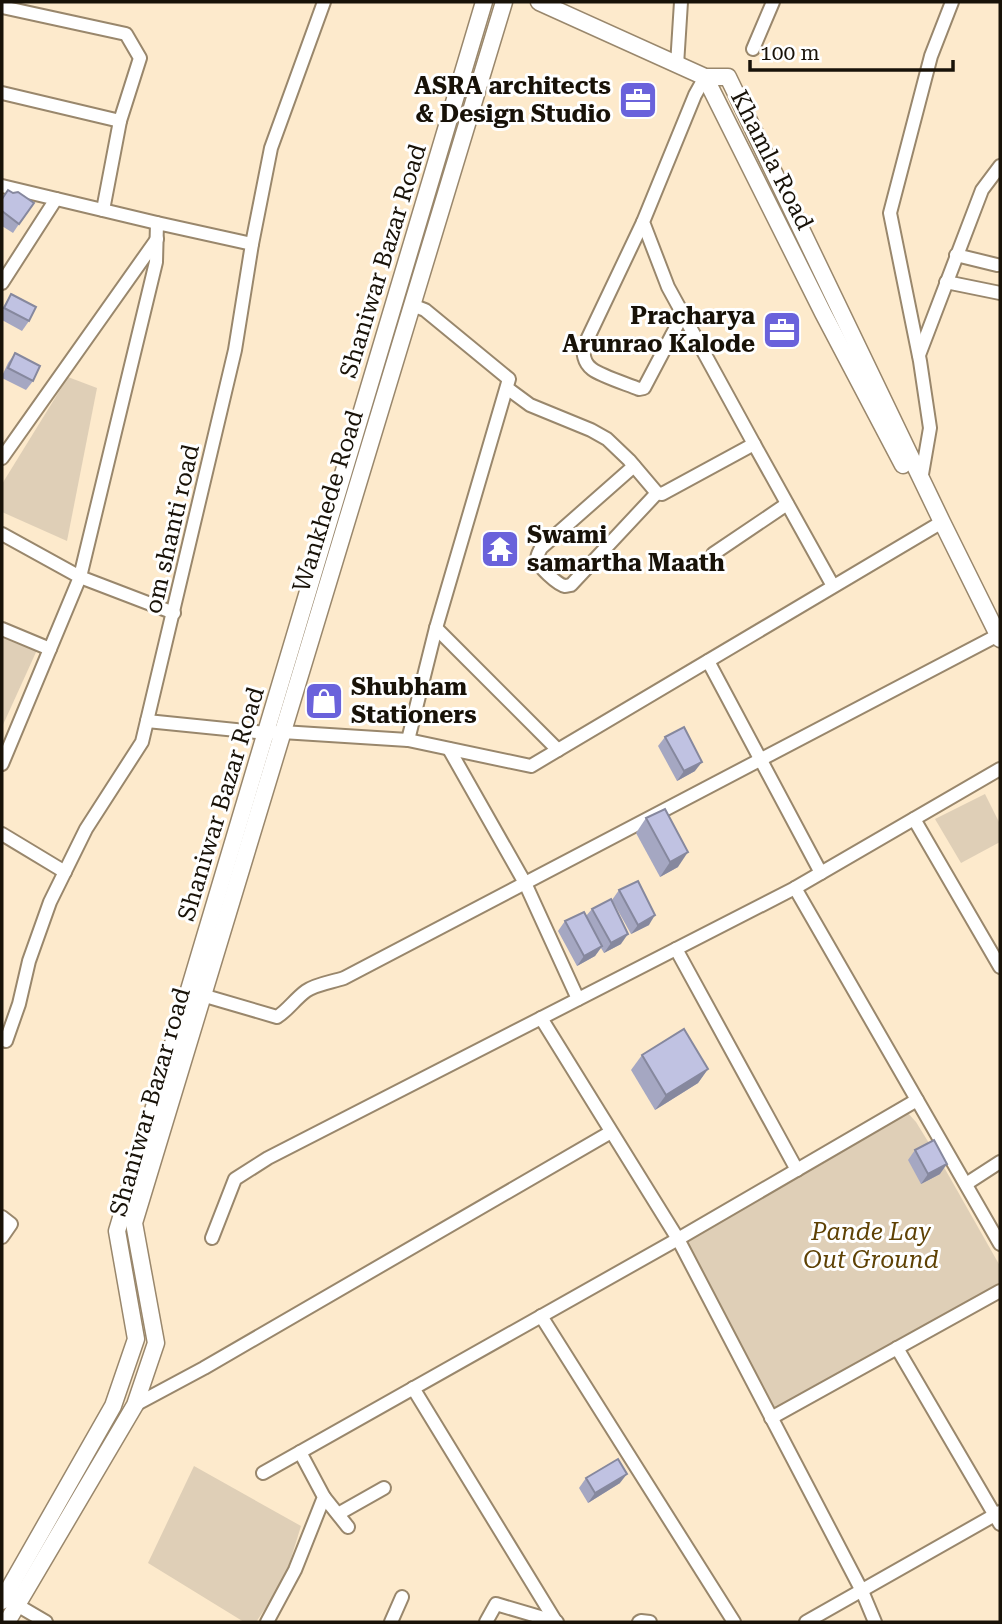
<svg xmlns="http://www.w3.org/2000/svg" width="1002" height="1624" font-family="'Roboto Serif',serif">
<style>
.green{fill:#dfcfb7}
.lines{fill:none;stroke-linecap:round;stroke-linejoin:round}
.street-casing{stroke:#99876c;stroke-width:16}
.secondary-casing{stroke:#99876c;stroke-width:19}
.street{stroke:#fff;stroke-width:12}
.secondary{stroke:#fff;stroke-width:16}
.wall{fill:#a5a7c2}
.shaded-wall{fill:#86889e}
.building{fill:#c0c2e2;stroke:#86889e;stroke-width:2}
.labels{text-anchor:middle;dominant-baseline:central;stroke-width:6;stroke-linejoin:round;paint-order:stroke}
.poi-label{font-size:24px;font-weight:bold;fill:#181208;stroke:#fff;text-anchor:end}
.street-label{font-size:24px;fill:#181208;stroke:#fff}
.park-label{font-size:24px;font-style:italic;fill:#5e4104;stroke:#fff}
</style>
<rect width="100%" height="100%" fill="#fdeacc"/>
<!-- green -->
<g class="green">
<polygon points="68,377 97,388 67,541 2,512 2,484"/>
<polygon points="2,633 37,650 2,727"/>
<polygon points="985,794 1000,824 1000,842 961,863 935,819"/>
<polygon points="907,1112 916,1122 945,1169 1000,1266 1000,1282 953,1312 774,1411 685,1244 712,1225"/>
<polygon points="194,1466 301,1526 284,1581 256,1622 244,1622 148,1563"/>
</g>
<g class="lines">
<!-- street casing -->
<g class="street-casing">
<g id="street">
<polyline points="2,7 126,34 140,58 120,121"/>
<polyline points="753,49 773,2"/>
<polyline points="677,65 681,2"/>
<polyline points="2,93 120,121 103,210"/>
<polyline points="2,186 157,223"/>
<path d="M643,222L585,344C582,353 584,363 592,369C601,376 627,384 639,389L644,388L683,314"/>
<polyline points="956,255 997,265"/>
<polyline points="946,282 1000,293"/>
<polyline points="2,283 56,199"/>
<polyline points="919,355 982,190 1000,166"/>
<polyline points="507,388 530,405 591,430 607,439 629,460 657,493 662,494 754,444 668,287 643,222 695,95 705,77"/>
<polyline points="754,444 833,586"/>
<polyline points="2,458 157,239"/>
<path d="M634,466L541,548C539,552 537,555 537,559C537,566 558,585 565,586C567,586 569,585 571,585L657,493"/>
<polyline points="921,480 930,428 920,361 890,213 931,56 952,2"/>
<polyline points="2,534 80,577 2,764"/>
<polyline points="713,554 787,504"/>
<polyline points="174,613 80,577 156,262 157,223 252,244"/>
<polyline points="436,628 558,750"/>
<polyline points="2,629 50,649"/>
<polyline points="708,661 821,873"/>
<polyline points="147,721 266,733 282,732 408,740 531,766 942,522"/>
<polyline points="408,740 436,628 509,379 425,310 412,305"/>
<polyline points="449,749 525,883 578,999"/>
<polyline points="914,819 1000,967"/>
<polyline points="2,834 65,872"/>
<polyline points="795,888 1000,1244"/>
<polyline points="676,949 797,1170"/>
<path d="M195,993L277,1017C288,1010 295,999 306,991C316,984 332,982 344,978L1000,634"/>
<polyline points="541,1018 678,1239 862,1591 875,1622"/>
<polyline points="2,1039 6,1041 19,1004 29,961 50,902 86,829 142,742 235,350 252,244 271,148 324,2"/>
<polyline points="966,1184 1000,1162"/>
<polyline points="2,1217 11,1224 2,1237"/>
<polyline points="212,1238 235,1179 268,1158 795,888 1000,769"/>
<polyline points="541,1316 734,1622"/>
<polyline points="897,1348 1000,1524"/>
<polyline points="413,1388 556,1622"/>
<polyline points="135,1405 204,1368 611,1132"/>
<polyline points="771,1418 1000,1291"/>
<polyline points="263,1473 678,1239 917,1100"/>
<polyline points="324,1497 348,1527"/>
<polyline points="338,1514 384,1488"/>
<polyline points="17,1605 46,1622"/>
<polyline points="267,1622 295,1570 324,1497 300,1452"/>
<polyline points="391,1622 402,1597"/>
<polyline points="486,1622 496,1604 557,1622"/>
<polyline points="639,1622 641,1621 650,1622"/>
<polyline points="806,1622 1000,1512"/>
</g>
</g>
<!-- secondary casing -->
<g class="secondary-casing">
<g id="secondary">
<polyline points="539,2 705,77 728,77 942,522 1000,639"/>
<polyline points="705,77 823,313 903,465"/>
<polyline points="2,1601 113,1406 136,1339 117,1231 484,2"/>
<polyline points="7,1622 135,1405 156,1343 134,1223 504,2"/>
</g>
</g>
<!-- street -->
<use href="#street" class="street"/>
<!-- secondary -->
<use href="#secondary" class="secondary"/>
</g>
<!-- wall -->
<g class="wall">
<polygon points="2,199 19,224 13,233 2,226"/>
<polygon points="11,294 29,321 22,331 2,320 2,309"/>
<polygon points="15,353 33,381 26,390 2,378 2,376 8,363"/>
<polygon points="665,737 695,771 677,781 658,746"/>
<polygon points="646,818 678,867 660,877 636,833"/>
<polygon points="619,890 649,925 631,934 612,900"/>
<polygon points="592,909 621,944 604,953 601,948 595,956 577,966 558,931 565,921 586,916"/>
<polygon points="642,1055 708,1069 698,1083 655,1110 631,1070"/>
<polygon points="915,1150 940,1174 921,1184 908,1160"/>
<polygon points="586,1478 620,1483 588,1503 579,1488"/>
</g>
<!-- shaded-wall -->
<g class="shaded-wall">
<polygon points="702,762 695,771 677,781 684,771"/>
<polygon points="688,852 678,867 660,877 670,862"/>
<polygon points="655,915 649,925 631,934 638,925"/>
<polygon points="628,934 621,944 604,953 611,943"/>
<polygon points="602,946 595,956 577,966 584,956"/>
<polygon points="708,1069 698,1083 655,1110 666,1095"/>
<polygon points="947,1164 940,1174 921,1184 928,1174"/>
<polygon points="627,1474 620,1483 588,1503 595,1493"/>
</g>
<!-- building -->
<g class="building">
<polygon points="8,190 13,193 18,192 34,203 19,224 2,211 2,199"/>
<polygon points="11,294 36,307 29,321 4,308"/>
<polygon points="15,353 40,366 33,381 8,368"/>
<polygon points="684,727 702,762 684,771 665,737"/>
<polygon points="665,809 688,852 670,862 646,818"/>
<polygon points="638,881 655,915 638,925 619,890"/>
<polygon points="611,899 628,934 611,943 592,909"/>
<polygon points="584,912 602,946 584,956 565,921"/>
<polygon points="684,1029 708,1069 666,1095 642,1055"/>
<polygon points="934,1140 947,1164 928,1174 915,1150"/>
<polygon points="618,1459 627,1474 595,1493 586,1478"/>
</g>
<!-- icons -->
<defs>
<g id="office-square" transform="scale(2.0125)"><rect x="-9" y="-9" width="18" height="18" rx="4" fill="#6a62db" stroke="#fff"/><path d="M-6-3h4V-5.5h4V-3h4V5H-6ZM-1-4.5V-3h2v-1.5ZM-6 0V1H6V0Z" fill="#fff"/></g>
<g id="temple-square" transform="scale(2.0125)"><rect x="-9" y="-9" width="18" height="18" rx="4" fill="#6a62db" stroke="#fff"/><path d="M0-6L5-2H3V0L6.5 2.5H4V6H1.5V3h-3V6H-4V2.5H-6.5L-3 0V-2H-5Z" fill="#fff"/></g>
<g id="shop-square" transform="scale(2.0125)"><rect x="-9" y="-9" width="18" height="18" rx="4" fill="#6a62db" stroke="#fff"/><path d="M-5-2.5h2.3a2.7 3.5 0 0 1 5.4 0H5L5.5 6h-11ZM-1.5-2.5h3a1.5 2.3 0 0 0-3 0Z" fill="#fff"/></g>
</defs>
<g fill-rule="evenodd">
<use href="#office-square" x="638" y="100"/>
<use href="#office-square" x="782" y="330"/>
<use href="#temple-square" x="500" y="549"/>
<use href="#shop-square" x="324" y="701"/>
</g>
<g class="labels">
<!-- poi labels -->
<g class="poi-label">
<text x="611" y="86">ASRA architects<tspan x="611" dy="28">&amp; Design Studio</tspan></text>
<text x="755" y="316">Pracharya<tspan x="755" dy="28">Arunrao Kalode</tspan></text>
<text x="527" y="535" text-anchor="start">Swami<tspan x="527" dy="28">samartha Maath</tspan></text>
<text x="351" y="687" text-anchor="start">Shubham<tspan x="351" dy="28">Stationers</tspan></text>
</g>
<!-- street labels -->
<g class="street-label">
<text transform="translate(772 160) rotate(63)">Khamla Road</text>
<text transform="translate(383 261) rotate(-73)">Shaniwar Bazar Road</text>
<text transform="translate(328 501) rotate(-73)">Wankhede Road</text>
<text transform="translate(172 529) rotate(-77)">om shanti road</text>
<text transform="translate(221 804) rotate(-73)">Shaniwar Bazar Road</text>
<text transform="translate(150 1102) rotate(-74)">Shaniwar Bazar road</text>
</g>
<!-- park labels -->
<g class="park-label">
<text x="871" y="1232">Pande Lay<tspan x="871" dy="28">Out Ground</tspan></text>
</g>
</g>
<!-- border -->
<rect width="1002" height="1624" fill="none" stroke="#181208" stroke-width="7"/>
<!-- scale -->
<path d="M750 60v10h203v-10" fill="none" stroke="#181208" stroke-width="3.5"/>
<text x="760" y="60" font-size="21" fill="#181208" stroke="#ffffff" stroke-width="5" paint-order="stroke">100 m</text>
</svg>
